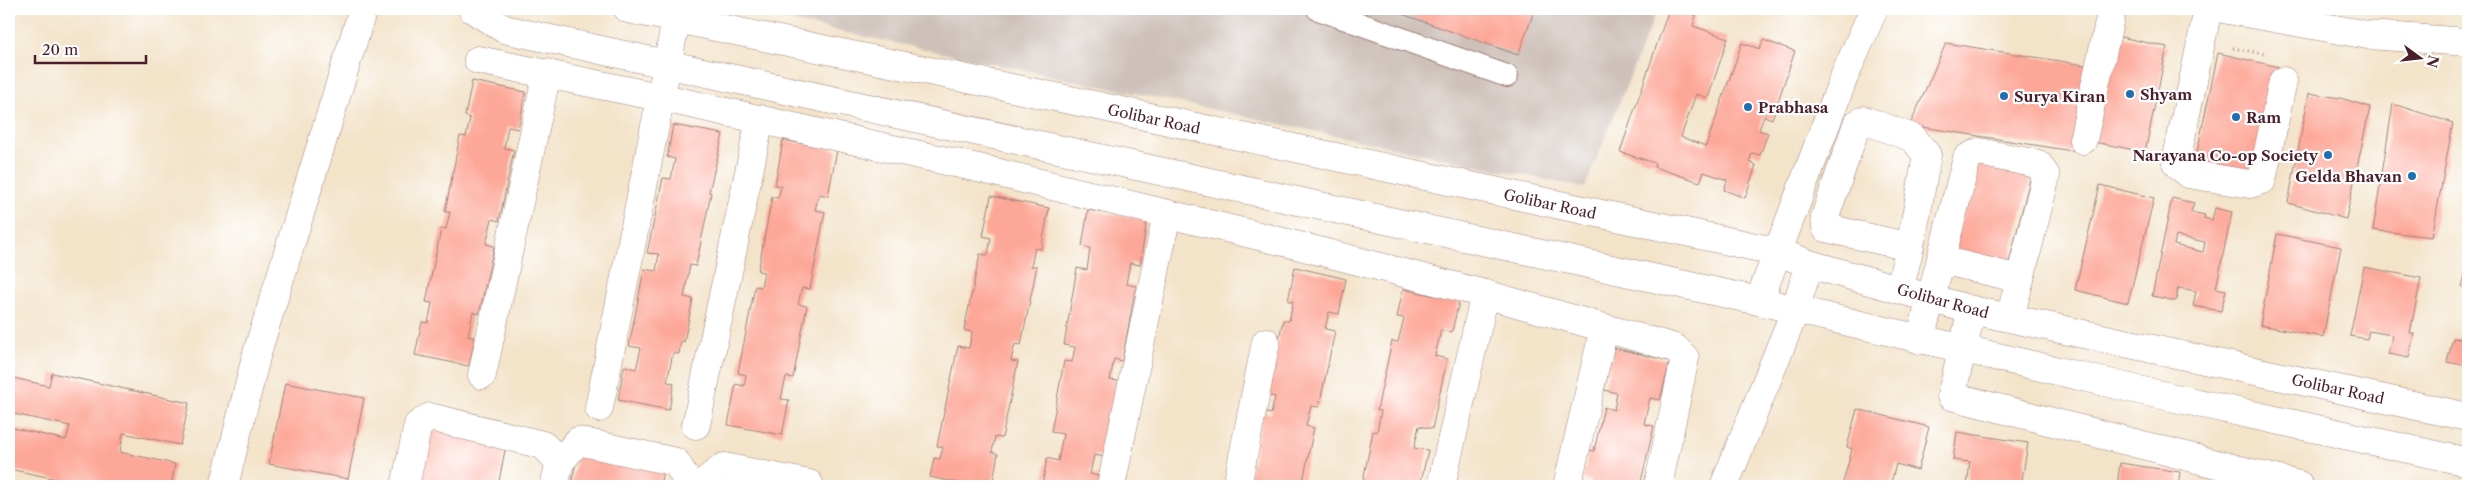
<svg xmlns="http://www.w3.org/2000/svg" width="2477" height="495" font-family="'Libre Caslon Text',serif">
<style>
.industrial{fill:#cec1ba}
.building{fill:#fda798;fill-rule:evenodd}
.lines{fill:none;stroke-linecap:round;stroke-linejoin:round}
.service-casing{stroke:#9e817a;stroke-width:24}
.minor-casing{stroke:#9e817a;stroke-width:29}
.tertiary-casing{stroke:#9e817a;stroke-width:29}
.path{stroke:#9e817a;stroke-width:3;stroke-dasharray:1 4;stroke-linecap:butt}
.service{stroke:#fff;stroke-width:22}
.minor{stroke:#fff;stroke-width:28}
.tertiary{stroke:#fff;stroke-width:28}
.poi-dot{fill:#1f6fb2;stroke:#fff;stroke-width:2}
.labels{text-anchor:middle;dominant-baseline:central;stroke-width:4.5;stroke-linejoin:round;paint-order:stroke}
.poi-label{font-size:15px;font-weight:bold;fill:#4a1f2b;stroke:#fff;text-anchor:start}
.street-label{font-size:15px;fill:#4a1f2b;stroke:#fff}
</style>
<rect width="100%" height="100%" fill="#fff"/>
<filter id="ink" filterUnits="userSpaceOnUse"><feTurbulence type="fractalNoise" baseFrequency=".02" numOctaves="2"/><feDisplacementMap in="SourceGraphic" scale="10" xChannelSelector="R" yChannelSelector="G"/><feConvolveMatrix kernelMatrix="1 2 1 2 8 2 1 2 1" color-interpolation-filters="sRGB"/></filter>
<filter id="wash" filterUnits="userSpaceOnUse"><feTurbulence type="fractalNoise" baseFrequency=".0096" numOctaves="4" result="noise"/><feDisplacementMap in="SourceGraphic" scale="20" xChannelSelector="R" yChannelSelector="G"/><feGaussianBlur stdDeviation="1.12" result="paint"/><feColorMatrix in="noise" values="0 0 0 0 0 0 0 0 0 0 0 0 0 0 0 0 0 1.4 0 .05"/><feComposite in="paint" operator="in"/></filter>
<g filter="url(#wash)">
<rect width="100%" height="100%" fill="#f3e3c9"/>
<!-- industrial -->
<polygon class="industrial" points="734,9 1657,9 1585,188"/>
<g id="blocks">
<!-- building -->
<g class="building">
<polygon points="1388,9 1535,9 1518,55"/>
<polygon points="1669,9 1679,9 1696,15 1693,26 1728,38 1708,98 1696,94 1681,137 1706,146 1742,43 1760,49 1763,40 1795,51 1772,119 1764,116 1759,130 1768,133 1760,155 1752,153 1749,162 1756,165 1745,198 1724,190 1727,180 1704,172 1700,182 1654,167 1655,163 1620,152"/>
<polygon points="2116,36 2167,47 2145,152 2094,142"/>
<polygon points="1946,43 2091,66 2072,151 1910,125"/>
<polygon points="2218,53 2279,67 2256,173 2194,166"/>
<polygon points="472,81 526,92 518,129 508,127 504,148 514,150 499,221 492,219 486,244 494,246 479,314 473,312 468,336 475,338 469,366 415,355 422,322 428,323 432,303 426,302 441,229 446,229 450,212 445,212 460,136 466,137 470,118 465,116"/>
<polygon points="2309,93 2340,98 2370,107 2346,219 2288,203"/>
<polygon points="2393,104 2453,123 2432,237 2373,230"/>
<polygon points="673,125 723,134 709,192 711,193 696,266 690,265 684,297 693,299 684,342 681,341 679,354 673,353 667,382 674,383 669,410 618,400 624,366 636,369 641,348 629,346 644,269 656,271 659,254 647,253 663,178 671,179 675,159 667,157"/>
<polygon points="783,140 837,150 828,196 819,194 815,210 825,212 810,289 802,288 798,304 807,306 793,378 786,377 781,399 789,400 782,435 728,425 736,384 744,386 746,375 738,373 755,286 761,287 764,272 758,271 772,197 778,198 781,186 775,185"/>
<polygon points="1976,162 2031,175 2008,267 1952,257"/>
<polygon points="2100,185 2154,198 2128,303 2075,290"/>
<polygon points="991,196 1049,208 1041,249 1035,248 1031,266 1037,266 1021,345 1015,344 1011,361 1018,362 1002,438 995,437 992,452 998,454 992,486 973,486 930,477 934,458 940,459 943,447 937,446 958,346 969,348 972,332 964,330 980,254 988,255 991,238 983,236"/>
<path d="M2172,198L2194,203L2191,212L2205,215L2204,218L2212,220L2215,208L2232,212L2216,288L2226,290L2221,311L2193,306L2196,291L2178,288L2176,301L2152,296ZM2176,236L2205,242L2203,252L2174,245Z"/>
<polygon points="1088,210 1147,220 1140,265 1130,263 1126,284 1136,286 1122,361 1114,359 1110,380 1119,381 1105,457 1094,455 1090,474 1102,477 1100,486 1042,486 1047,458 1058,461 1063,434 1051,432 1064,361 1072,362 1075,347 1064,345 1077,268 1087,270 1090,248 1082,246"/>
<polygon points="2277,234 2341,247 2323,337 2260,325"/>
<polygon points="1295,267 1346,279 1339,314 1329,312 1325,329 1335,331 1319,407 1311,406 1306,426 1314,428 1302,486 1248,486 1263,412 1271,414 1275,397 1267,395 1283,320 1289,321 1293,301 1288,301"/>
<polygon points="2364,267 2421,278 2410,333 2414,333 2409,358 2388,354 2392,335 2369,331 2367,339 2350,336"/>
<polygon points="2467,267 2468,267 2468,289 2462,287"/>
<polygon points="1403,289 1459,301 1452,332 1441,330 1435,356 1447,359 1432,429 1419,426 1414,448 1428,450 1420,486 1362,486 1373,431 1377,432 1381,411 1377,410 1392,341 1398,342 1404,318 1397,317"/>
<polygon points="2467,304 2468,304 2468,366 2447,362 2453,338 2460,339"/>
<polygon points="1614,348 1670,361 1660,400 1650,398 1644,424 1654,426 1640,486 1589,486 1591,481 1583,479 1589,450 1594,451 1604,407 1614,410 1617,393 1604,390"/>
<polygon points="52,373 189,403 180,445 123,433 120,452 175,464 171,486 90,486 9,469 9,427 66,440 70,426 9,413 9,377 49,386"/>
<polygon points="285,383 364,398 348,479 269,464"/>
<polygon points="1857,409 1929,427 1918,470 1896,464 1890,486 1842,486 1852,449 1847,447"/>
<polygon points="428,425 507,440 498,486 416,486"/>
<polygon points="1957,432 2028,443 2021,486 1967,486 1970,462 1953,460"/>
<polygon points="579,447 664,466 660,486 571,486"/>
<polygon points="2120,463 2180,472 2178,486 2117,486"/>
<polygon points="2219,472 2265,486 2216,486"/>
<polygon points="720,474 780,486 718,486"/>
</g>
</g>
</g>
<g filter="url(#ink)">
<use href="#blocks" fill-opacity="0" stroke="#9e817a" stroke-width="1"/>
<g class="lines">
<!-- service casing -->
<g class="service-casing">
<polyline id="service" points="1318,9 1507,76"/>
</g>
<!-- minor casing -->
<g class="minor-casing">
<g id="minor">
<polyline points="2208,9 2176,162 2188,174 2250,184 2262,180 2283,81"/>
<polyline points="2223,9 2368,35 2468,42"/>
<polyline points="478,60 659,97 978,168 1288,243 1485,294 1675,348 1685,358 1658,486"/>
<polyline points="2083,140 2112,9"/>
<polyline points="1941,260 2020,279"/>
<path d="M1899,289C1912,245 1919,200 1927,155L1913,138L1864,120L1857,124L1825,217L1826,228L1910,247"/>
<polyline points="1759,301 1844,77 1874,9"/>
<polyline points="1972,310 1951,396 2299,485"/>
<polyline points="1920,340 1967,158 1979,152 2038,164 2046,176 2010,318"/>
<polyline points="482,375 547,73"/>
<polyline points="599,408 676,20"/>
<polyline points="696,425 760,119"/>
<polyline points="224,486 257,353 363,9"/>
<polyline points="405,486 418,425 430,417 543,445 560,462"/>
<polyline points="554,486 560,462 578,441 676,462 690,486"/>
<polyline points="699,486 724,467 809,484 810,486"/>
<polyline points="1111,486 1167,214"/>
<polyline points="1237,486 1266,342"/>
<polyline points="1441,486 1485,294"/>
<polyline points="1567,486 1604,329"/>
<polyline points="1724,486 1795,311 1809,264"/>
</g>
</g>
<!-- tertiary casing -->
<g class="tertiary-casing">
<g id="tertiary">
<polyline points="472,9 504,29 1759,301 2143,391 2468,462"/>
<polyline points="628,9 1075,101 1779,252 1809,264 1972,310 2468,417"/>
</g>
</g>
<!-- path -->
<polyline class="path" points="2233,48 2264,54"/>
<!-- service -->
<use href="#service" class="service"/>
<!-- minor -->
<use href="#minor" class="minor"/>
<!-- tertiary -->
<use href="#tertiary" class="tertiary"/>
</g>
</g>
<!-- markers -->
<g class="poi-dot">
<circle cx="2130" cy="94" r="5"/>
<circle cx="2004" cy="96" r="5"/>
<circle cx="1748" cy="107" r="5"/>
<circle cx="2236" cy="117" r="5"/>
<circle cx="2328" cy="155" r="5"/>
<circle cx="2412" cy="176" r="5"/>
</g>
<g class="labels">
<!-- poi labels -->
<g class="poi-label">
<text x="2140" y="94">Shyam</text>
<text x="2014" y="96">Surya Kiran</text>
<text x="1758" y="107">Prabhasa</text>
<text x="2246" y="117">Ram</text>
<text x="2318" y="155" text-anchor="end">Narayana Co-op Society</text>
<text x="2402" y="176" text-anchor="end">Gelda Bhavan</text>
</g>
<!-- street labels -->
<g class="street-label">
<text transform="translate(1154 119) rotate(12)">Golibar Road</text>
<text transform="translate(1550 204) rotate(12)">Golibar Road</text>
<text transform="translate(1943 301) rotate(15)">Golibar Road</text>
<text transform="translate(2338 389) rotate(12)">Golibar Road</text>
</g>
</g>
<!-- margin -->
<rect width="2477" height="495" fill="none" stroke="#fff" stroke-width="30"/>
<!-- north arrow -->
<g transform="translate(2420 58) rotate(105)" stroke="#ffffff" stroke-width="4" paint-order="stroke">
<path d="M0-4L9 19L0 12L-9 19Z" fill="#4a1f2b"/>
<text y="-8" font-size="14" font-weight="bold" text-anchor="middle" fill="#4a1f2b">N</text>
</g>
<!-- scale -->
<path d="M35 55v8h111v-8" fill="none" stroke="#4a1f2b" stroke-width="2.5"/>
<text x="42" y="55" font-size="15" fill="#4a1f2b" stroke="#ffffff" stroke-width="4" paint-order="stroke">20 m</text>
</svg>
